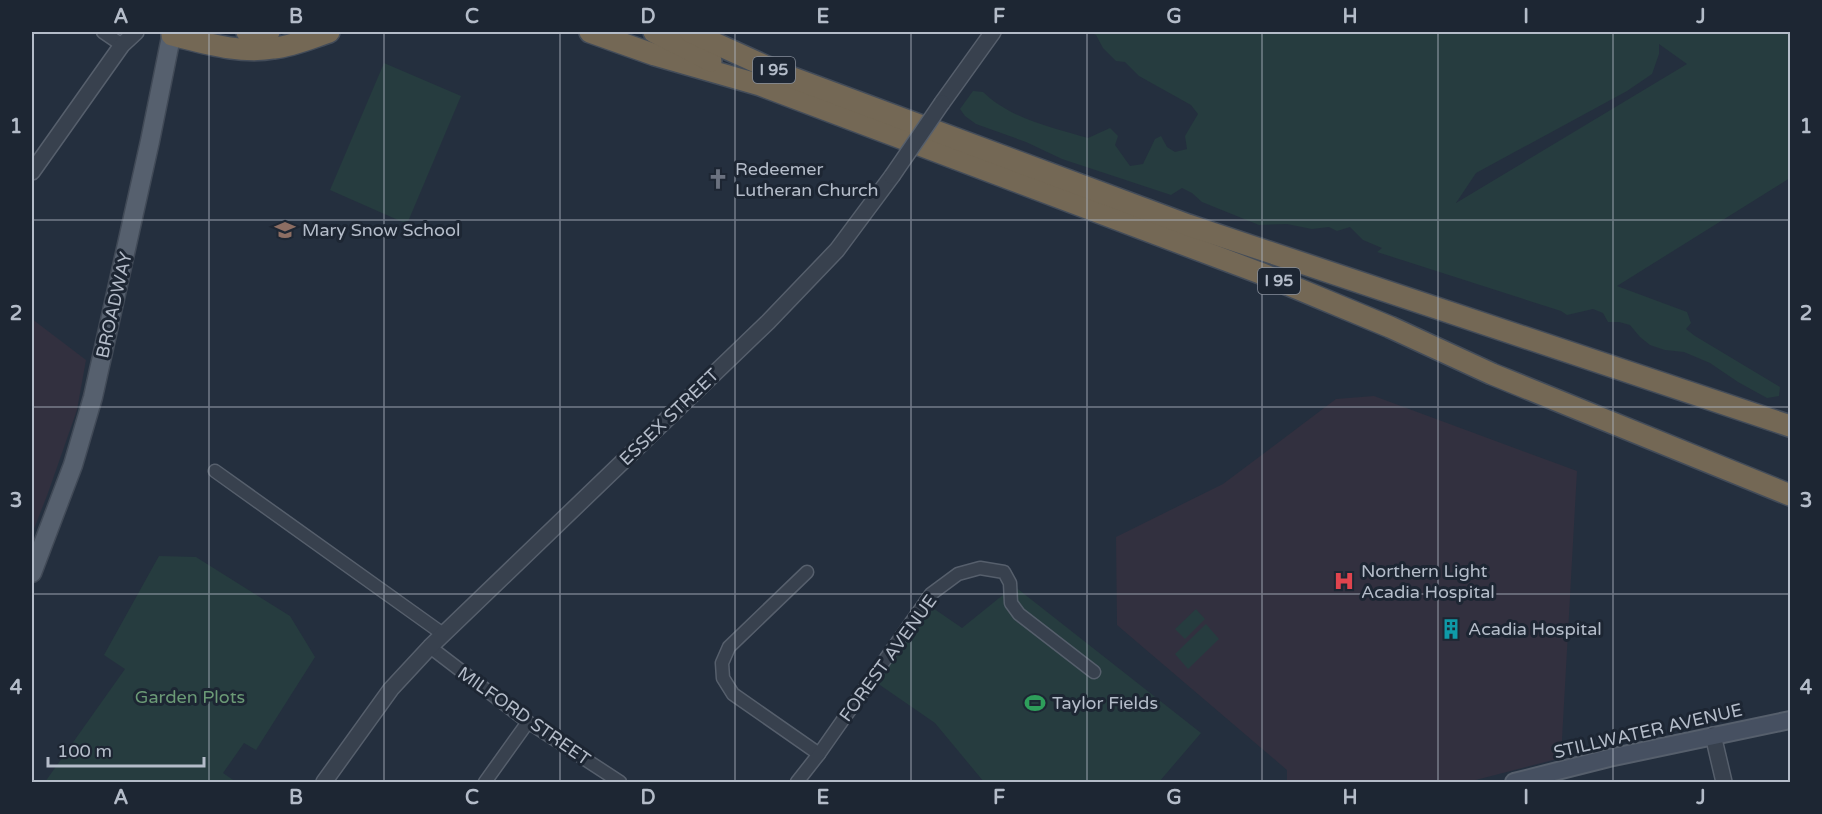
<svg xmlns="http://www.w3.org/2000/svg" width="1822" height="814" font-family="'Varela Round',sans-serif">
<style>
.medical{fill:#32303f}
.green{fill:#263c3f;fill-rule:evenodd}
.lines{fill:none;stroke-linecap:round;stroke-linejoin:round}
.minor-casing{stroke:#565f6c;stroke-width:15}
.tertiary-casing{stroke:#565f6c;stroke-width:18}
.secondary-casing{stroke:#565f6c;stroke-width:20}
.primary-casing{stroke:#414a57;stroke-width:21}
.motorway-casing{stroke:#434c59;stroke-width:24}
.minor{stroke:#38414e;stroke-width:12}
.tertiary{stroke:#38414e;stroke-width:15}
.secondary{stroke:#465061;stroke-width:16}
.primary{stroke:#56606e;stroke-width:18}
.motorway{stroke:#746855;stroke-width:21}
.tertiary-bridge-casing{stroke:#565f6c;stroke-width:18;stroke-linecap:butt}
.tertiary-bridge{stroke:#38414e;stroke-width:15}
.grid{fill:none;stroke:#b4bcc9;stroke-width:1.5;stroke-opacity:0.55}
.labels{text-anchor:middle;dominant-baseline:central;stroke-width:6;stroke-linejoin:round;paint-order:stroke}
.shield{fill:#1d2633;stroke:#878f9c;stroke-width:1.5}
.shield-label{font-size:16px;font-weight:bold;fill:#b4bcc9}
.poi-label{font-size:18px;fill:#b4bcc9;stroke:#1d2633;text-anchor:start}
.street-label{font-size:18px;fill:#b4bcc9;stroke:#1d2633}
.park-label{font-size:18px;fill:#6b9a76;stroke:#1d2633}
.neatline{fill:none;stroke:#b4bcc9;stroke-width:2}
.grid-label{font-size:20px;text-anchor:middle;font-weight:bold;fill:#b4bcc9}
</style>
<rect width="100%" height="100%" fill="#242f3e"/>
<!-- medical -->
<g class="medical">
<polygon points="32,319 86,360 77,410 48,493 32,534"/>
<polygon points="1374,396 1577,471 1561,758 1468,782 1287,782 1287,770 1117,625 1116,537 1223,484 1336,399"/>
</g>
<!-- green -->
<g class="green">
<path d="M1088,32H1790V178L1617,286L1687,312L1691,323L1686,329L1695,336L1780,387L1779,396L1767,398L1738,382L1710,363L1684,352L1665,350L1650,345L1640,337L1630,325L1619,322H1608L1603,313L1593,309L1567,315L1561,311L1377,252L1382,248L1363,240L1350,227L1337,231L1329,227L1312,229L1287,224L1259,225L1202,202L1192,193L1182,188L1171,195L1062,159L1026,142L976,124L965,116L960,109L973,91L983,92C1011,119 1051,127 1088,138L1110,128L1118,136L1115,145L1130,166L1143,164L1155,139L1161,136L1167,147L1175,152L1187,149L1185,136L1198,114L1191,105L1139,76L1125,62L1116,61L1103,48L1096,35ZM1659,44L1687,64L1456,203L1476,173L1627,91L1652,74L1659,54Z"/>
<polygon points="384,63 461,96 407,224 330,190"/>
<polygon points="159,556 196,557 290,616 315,657 256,750 244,743 223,773 236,782 45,782 125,669 104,655"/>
<polygon points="1014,586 1201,733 1159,782 984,782 935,723 877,683 930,606 962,628"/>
<polygon points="1196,609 1205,619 1185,639 1175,629"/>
<polygon points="1206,624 1219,639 1188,669 1175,654"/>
</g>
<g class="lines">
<!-- minor casing -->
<g class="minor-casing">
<g id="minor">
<polyline points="103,32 122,45"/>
<polyline points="215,471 443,634"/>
<polyline points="807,572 729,647 722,663 723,678 733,694 819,754"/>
<polyline points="430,647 528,722 620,782"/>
<polyline points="485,782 528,722"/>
<polyline points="797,782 819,754 931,594 958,574 980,568 1004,572 1010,583 1011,603 1019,614 1094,672"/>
</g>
</g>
<!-- tertiary casing -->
<g class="tertiary-casing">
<g id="tertiary">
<polyline points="942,103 993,32"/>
<polyline points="32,172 122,45 136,32"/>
<polyline points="1713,735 1724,782"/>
<polyline points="324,782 391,689 430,647 768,322 837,250 892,176"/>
</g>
</g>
<!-- secondary casing -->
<g class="secondary-casing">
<polyline id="secondary" points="1514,782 1609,758 1790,720"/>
</g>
<!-- primary casing -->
<g class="primary-casing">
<polyline id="primary" points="32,573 73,465 93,397 150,141 172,32"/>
</g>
<!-- motorway casing -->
<g class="motorway-casing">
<g id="motorway">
<polyline points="247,32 269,32"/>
<polyline points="590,32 655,55 760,85 1260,273 1390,327 1492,374 1790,495"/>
<polyline points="654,32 711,61"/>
<polyline points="690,32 785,75 1188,225 1790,426"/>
<path d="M172,35C205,43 240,54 274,48C293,46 311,38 329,32"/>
</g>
</g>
<!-- minor -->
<use href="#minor" class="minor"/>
<!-- tertiary -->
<use href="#tertiary" class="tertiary"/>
<!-- secondary -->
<use href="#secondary" class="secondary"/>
<!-- primary -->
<use href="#primary" class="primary"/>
<!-- motorway -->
<use href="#motorway" class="motorway"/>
<!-- tertiary-bridge casing -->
<g class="tertiary-bridge-casing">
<polyline id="tertiary-bridge" points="892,176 942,103"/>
</g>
<!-- tertiary-bridge -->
<use href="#tertiary-bridge" class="tertiary-bridge"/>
</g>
<!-- grid -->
<path class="grid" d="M209,32V782M384,32V782M560,32V782M735,32V782M911,32V782M1087,32V782M1262,32V782M1438,32V782M1613,32V782M32,220H1790M32,407H1790M32,594H1790"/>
<!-- icons -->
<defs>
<g id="church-bare" transform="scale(1.62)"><path d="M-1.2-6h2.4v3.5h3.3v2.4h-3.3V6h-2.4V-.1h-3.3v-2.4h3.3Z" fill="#6b7280" stroke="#1d2633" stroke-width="2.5" paint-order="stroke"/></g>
<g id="school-bare" transform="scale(1.62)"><path d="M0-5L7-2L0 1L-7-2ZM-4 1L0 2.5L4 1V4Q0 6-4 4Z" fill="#8d6e63" stroke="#1d2633" stroke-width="2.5" paint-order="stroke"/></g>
<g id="hospital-bare" transform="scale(1.62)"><path d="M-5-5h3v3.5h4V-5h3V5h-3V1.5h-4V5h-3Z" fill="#e0444e" stroke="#1d2633" stroke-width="2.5" paint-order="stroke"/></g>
<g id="building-bare" transform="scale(1.62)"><path d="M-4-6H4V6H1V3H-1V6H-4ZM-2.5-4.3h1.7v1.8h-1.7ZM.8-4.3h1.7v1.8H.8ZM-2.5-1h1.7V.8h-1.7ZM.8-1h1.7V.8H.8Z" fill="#0f9aa8" stroke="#1d2633" stroke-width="2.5" paint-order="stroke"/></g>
<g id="stadium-bare" transform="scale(1.62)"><path d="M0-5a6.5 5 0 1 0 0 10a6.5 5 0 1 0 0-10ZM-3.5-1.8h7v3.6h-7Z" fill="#2e9e5b" stroke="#1d2633" stroke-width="2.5" paint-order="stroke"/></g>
</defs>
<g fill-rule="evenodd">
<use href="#church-bare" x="718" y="179"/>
<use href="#school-bare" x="285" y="230"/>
<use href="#hospital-bare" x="1344" y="581"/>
<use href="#building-bare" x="1451" y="629"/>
<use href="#stadium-bare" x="1035" y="703"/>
</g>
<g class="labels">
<!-- shield labels -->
<g class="shield">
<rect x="753" y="57" width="42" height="26" rx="4.5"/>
<rect x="1258" y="268" width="42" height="26" rx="4.5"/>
</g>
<g class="shield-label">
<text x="774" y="70">I 95</text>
<text x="1279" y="281">I 95</text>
</g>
<!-- poi labels -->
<g class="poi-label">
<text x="735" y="169">Redeemer<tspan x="735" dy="21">Lutheran Church</tspan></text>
<text x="302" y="230">Mary Snow School</text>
<text x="1361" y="571">Northern Light<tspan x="1361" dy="21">Acadia Hospital</tspan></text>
<text x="1468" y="629">Acadia Hospital</text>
<text x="1052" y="703">Taylor Fields</text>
</g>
<!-- street labels -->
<g class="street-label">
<text transform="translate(114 305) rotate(-77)">BROADWAY</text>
<text transform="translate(669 417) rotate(-44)">ESSEX STREET</text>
<text transform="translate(888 658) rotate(-54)">FOREST AVENUE</text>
<text transform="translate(524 716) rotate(35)">MILFORD STREET</text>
<text transform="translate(1648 731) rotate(-13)">STILLWATER AVENUE</text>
</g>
<!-- park labels -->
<g class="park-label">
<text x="190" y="697">Garden Plots</text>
</g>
</g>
<!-- border -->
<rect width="1822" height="814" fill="none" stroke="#1d2633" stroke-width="66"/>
<!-- scale -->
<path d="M48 757v9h156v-9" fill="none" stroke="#b4bcc9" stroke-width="3"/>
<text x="57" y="757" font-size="18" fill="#b4bcc9" stroke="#1d2633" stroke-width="4.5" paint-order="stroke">100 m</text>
<rect x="33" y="33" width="1756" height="748" class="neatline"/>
<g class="grid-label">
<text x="121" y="23">A</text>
<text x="296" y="23">B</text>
<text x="472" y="23">C</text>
<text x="648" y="23">D</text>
<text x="823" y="23">E</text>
<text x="999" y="23">F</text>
<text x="1174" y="23">G</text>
<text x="1350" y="23">H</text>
<text x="1526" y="23">I</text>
<text x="1701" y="23">J</text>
<text x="16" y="133">1</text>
<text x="1806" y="133">1</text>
<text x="16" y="320">2</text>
<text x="1806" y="320">2</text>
<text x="16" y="507">3</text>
<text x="1806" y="507">3</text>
<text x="16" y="694">4</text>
<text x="1806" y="694">4</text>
<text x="121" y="804">A</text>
<text x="296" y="804">B</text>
<text x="472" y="804">C</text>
<text x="648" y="804">D</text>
<text x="823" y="804">E</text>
<text x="999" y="804">F</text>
<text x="1174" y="804">G</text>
<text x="1350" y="804">H</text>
<text x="1526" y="804">I</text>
<text x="1701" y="804">J</text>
</g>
</svg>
